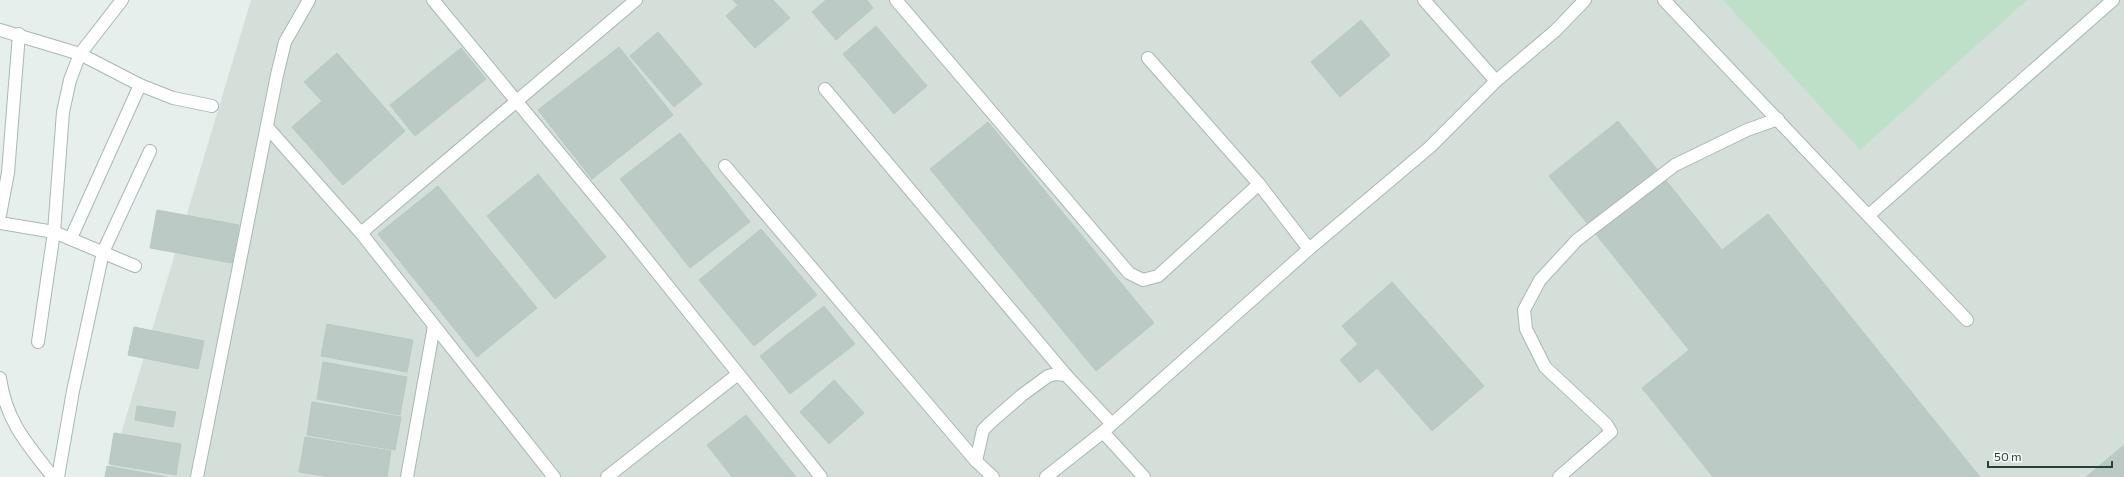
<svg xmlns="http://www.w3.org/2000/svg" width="2124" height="477" font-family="Commissioner,sans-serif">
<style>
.built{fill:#d4dfda}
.green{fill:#bfe0c8}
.building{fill:#bbcac4;stroke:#b8c9c2}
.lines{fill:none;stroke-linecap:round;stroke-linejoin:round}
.minor-casing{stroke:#a8b8b2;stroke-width:14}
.minor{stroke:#fff;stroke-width:12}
</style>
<rect width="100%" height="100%" fill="#e6efeb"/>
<!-- built -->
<polygon class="built" points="251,0 2124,0 2124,477 108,477"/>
<!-- green -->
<polygon class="green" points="1723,0 2027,0 1860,150"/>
<!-- building -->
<g class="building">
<polygon points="733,0 773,0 790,18 755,48 726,16 738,5"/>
<polygon points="826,0 867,0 873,8 836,40 812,12"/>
<polygon points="1361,20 1390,55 1340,97 1311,62"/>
<polygon points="876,26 927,86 894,114 843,54"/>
<polygon points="658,32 702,84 674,107 630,56"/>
<polygon points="619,47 673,115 592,179 538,110"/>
<polygon points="461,48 486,79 415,136 390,105"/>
<polygon points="337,53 405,131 343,185 292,127 322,101 304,82"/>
<polygon points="1618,121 1722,250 1768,214 1980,477 1713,477 1642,388 1689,350 1549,176"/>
<polygon points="988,122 1154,323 1096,371 930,169"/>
<polygon points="680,133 750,222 690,268 620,179"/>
<polygon points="538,174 606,257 555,299 487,216"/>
<polygon points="438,186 537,308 477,357 378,234"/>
<polygon points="157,210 239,225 232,263 150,248"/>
<polygon points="761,229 817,295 754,346 699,280"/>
<polygon points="1392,282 1484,386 1432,431 1377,368 1360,383 1340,360 1358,344 1342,326"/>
<polygon points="824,306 855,344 790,394 760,356"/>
<polygon points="327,324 413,340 407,372 321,356"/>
<polygon points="134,327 204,341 198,369 128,355"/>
<polygon points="323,362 407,377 400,415 317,399"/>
<polygon points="834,380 864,413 829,444 800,412"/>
<polygon points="312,402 401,417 395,450 307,435"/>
<polygon points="137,406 176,412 173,427 135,420"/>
<polygon points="746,415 796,477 732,477 707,445"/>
<polygon points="114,433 181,444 176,475 109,464"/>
<polygon points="305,437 391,451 387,477 330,477 299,472"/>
<polygon points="2124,445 2124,477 2086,477"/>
<polygon points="107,466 167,477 105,477"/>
</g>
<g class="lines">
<!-- minor casing -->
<g class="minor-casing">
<g id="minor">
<polyline points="433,0 627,235 821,477"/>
<polyline points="896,0 1129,273 1143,280 1158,276 1259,184"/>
<polyline points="1424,0 1496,81"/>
<polyline points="1664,0 1967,320"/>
<polyline points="0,30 80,54 140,85 173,98 212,106"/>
<polyline points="1148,58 1259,184 1309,249"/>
<polyline points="825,89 1066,375"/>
<polyline points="267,127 361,233 554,477"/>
<polyline points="725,166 976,461"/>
<polyline points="0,215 8,173 19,34"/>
<polyline points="1869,215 2113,0"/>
<polyline points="0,223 54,232 135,266"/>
<polyline points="361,233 636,0"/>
<polyline points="71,238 140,85"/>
<polyline points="38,342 54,232 63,112 70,80 80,54 122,0"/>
<path d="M0,378C6,421 27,444 53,477"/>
<polyline points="1103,432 1309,249 1430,147 1496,81 1555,31 1585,0"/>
<polyline points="58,477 73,391 103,252 150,151"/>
<polyline points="197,477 277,75 285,42 309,0"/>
<polyline points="407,477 434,326"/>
<polyline points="607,477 738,374"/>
<polyline points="993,477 976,461 983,430 991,422 1022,395 1048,376 1056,374 1066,375 1111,423"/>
<polyline points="1046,477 1103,432 1144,477"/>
<polyline points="1559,477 1611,432 1606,424 1545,367 1526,329 1524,310 1540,280 1577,240 1675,165 1747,130 1778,119"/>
</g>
</g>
<!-- minor -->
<use href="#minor" class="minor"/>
</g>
<!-- scale -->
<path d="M1988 461v6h124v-6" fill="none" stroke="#24423a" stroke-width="2"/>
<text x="1994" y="461" font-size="12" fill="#24423a" stroke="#f7fbf9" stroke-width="3" paint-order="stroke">50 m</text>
</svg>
